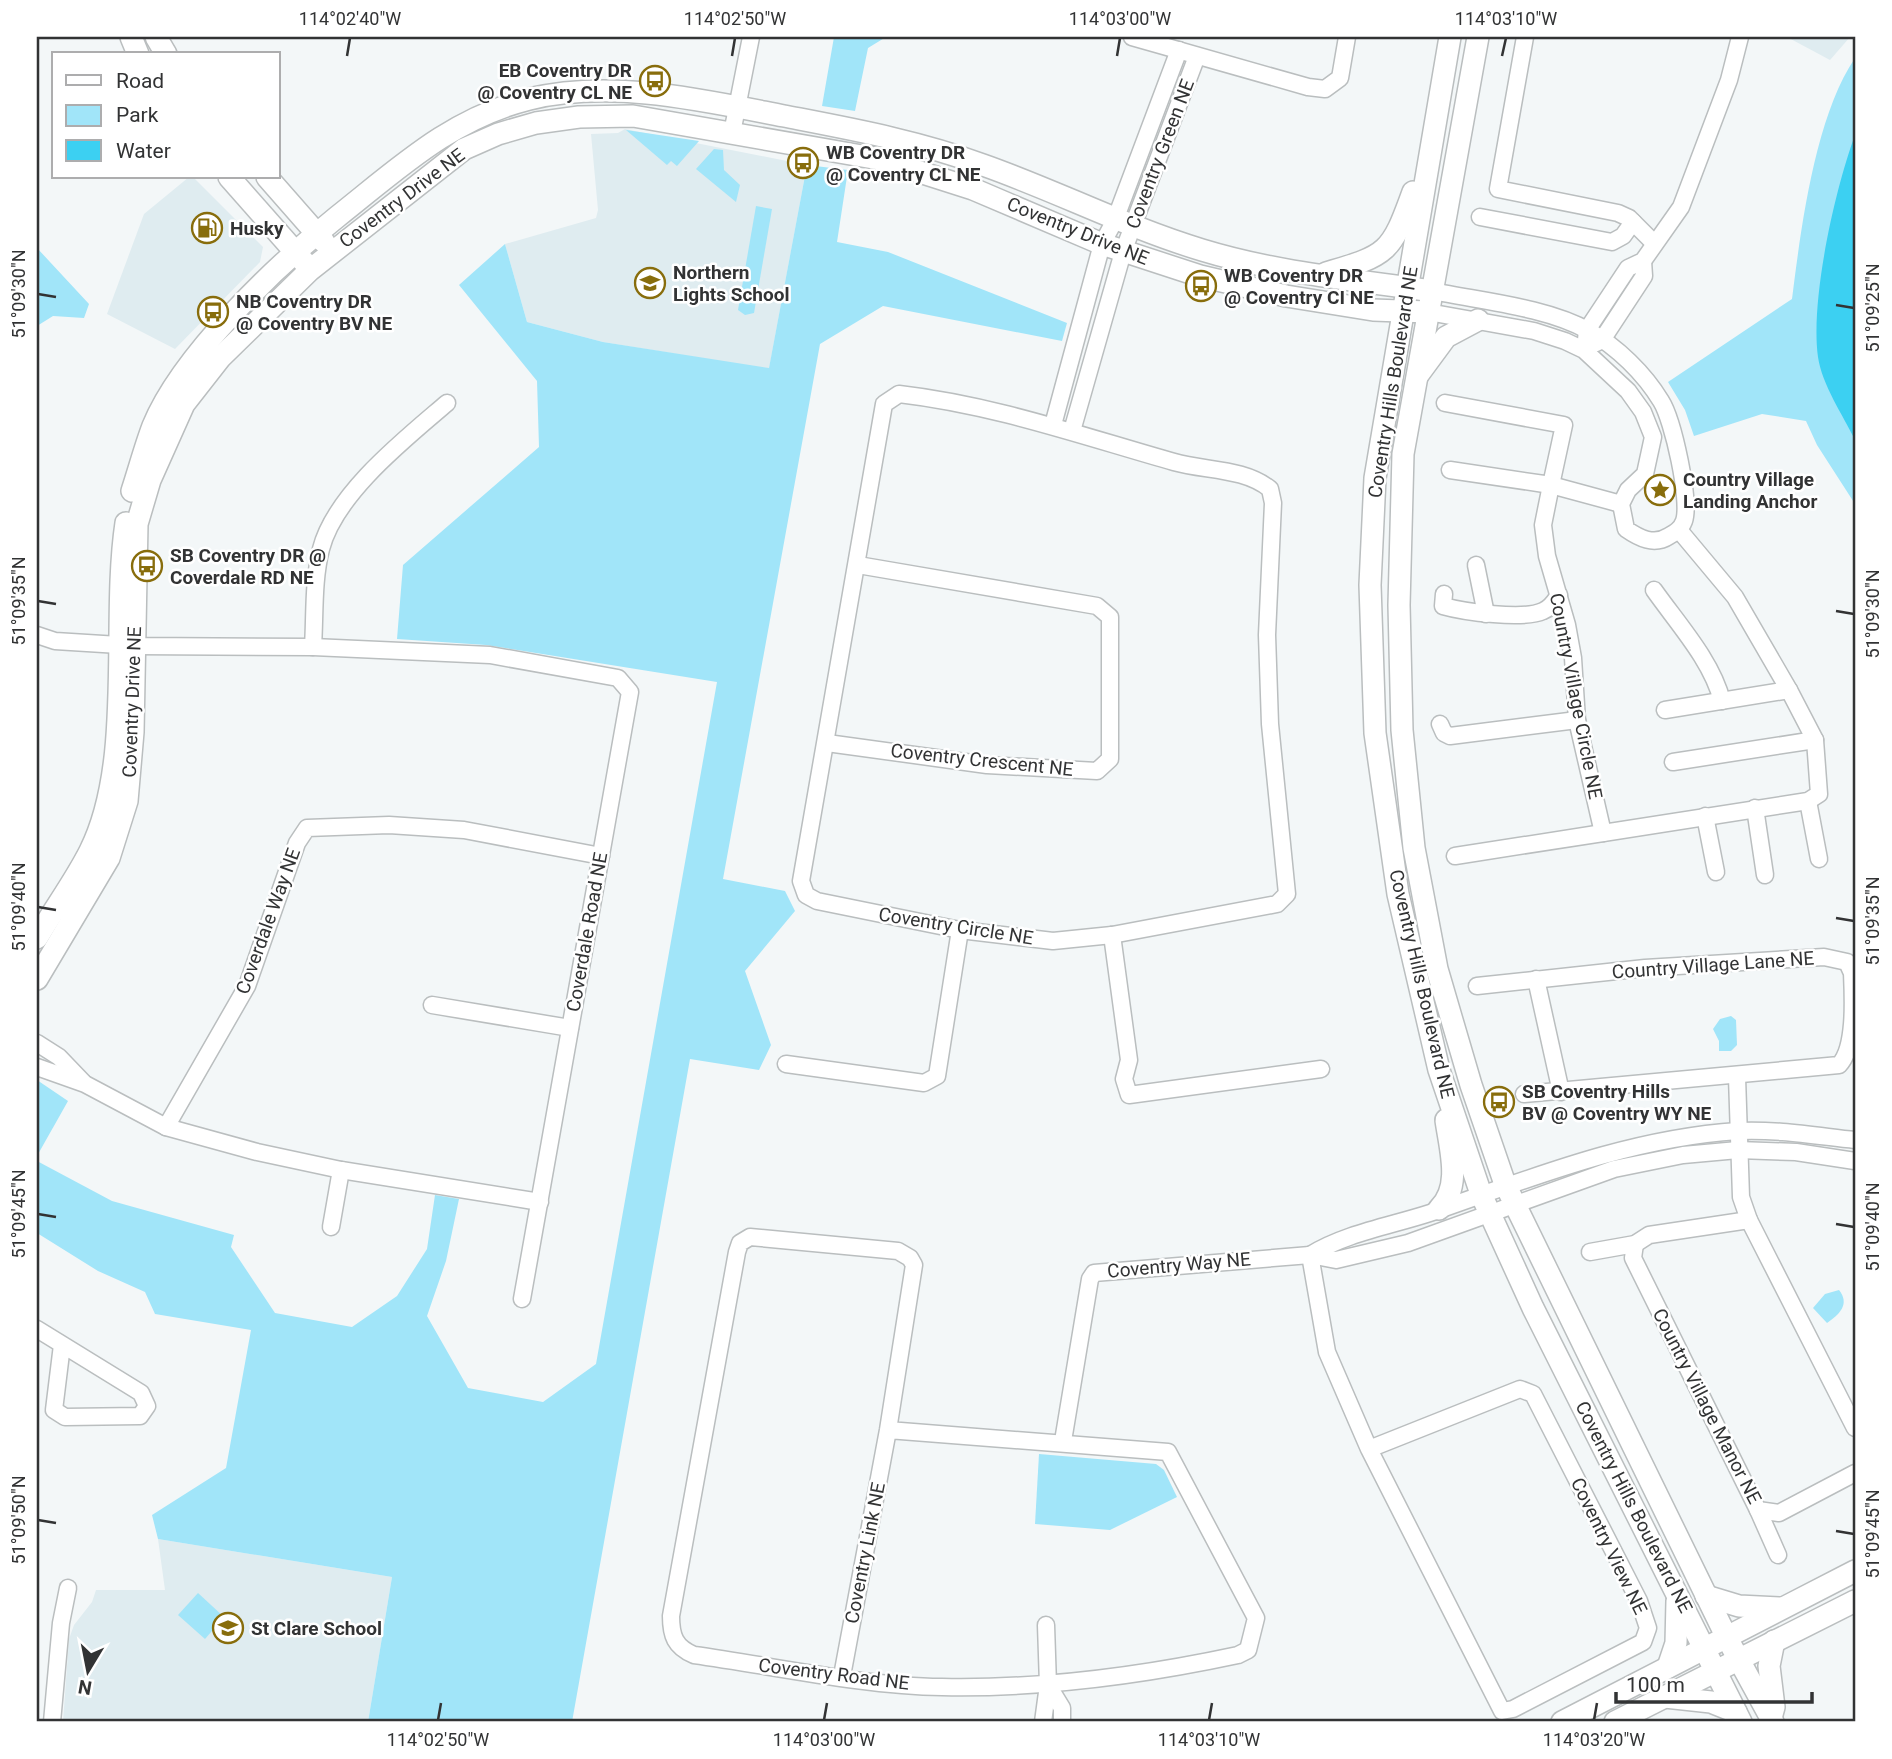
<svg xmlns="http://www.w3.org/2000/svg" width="1892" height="1759" font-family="Roboto,sans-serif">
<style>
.built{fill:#dfecf0}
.green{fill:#a1e5f9}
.water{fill:#3cd0f2}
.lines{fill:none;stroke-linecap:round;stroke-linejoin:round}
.street-casing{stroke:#babebf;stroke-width:19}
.secondary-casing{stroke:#babebf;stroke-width:24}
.street{stroke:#fff;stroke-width:16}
.secondary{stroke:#fff;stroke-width:21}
.ticks{fill:none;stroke:#323334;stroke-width:2.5}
.labels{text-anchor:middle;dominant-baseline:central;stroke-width:5;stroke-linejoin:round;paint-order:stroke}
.poi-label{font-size:19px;font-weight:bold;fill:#323334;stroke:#fff;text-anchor:start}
.street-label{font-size:19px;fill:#323334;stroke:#fff}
.neatline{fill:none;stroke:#323334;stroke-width:2.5}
.ticks-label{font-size:18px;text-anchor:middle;fill:#323334}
</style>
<rect width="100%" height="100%" fill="#f3f7f8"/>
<!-- built -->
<g class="built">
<polygon points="1787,37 1850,37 1830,60"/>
<polygon points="625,129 807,165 769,369 603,342 527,322 505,244 596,218 598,210 591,134 618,133"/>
<polygon points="189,177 193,177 263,247 260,262 175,349 107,314 144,214"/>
<polygon points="158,1539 392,1577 368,1722 63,1722 69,1639 74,1625 92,1602 96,1590 165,1590"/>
</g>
<!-- green -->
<g class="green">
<polygon points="834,37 886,37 868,48 855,111 822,106"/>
<path d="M1855,58V504L1817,445L1806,421L1762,414L1694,436L1685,410L1668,382L1792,299C1801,228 1815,117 1855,58Z"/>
<polygon points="626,130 699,141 677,166 671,161 667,165"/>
<polygon points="714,149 723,150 724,170 740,185 736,202 696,169"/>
<polygon points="807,165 848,170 837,242 888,252 1067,323 1062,341 883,306 820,344 723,879 785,891 795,911 745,971 771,1045 759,1070 690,1059 572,1722 368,1722 392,1577 158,1539 152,1515 226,1468 251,1330 155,1314 145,1292 98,1271 37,1233 37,1161 112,1201 234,1235 231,1247 275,1313 352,1327 397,1296 427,1249 435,1195 459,1199 446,1261 427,1316 468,1388 543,1402 596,1364 717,682 486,645 397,639 403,565 539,447 537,381 459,285 505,244 527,322 603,342 769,368"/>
<polygon points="756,206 772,209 754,313 745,315 738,310"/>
<polygon points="37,248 89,304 84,318 53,316 37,326"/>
<polygon points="1731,1016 1736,1020 1737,1045 1731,1051 1719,1051 1719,1041 1713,1029 1720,1019"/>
<polygon points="37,1080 68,1101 37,1156"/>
<path d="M1839,1290C1850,1304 1840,1314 1827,1323L1813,1308L1825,1294Z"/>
<polygon points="1039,1454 1156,1464 1164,1470 1177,1497 1110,1530 1035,1524"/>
<polygon points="198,1593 224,1617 205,1639 178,1615"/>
</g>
<!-- water -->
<path class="water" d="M1855,135V440C1843,415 1822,385 1818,357C1810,300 1835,189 1855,135Z"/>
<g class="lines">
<!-- street casing -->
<g class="street-casing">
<g id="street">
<polyline points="1132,37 1308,87 1325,89 1340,78 1347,37"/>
<polyline points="1525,37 1498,189 1618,213 1629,218 1654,243"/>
<polyline points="732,133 751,37"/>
<polyline points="1480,217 1612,242 1623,236 1633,222"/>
<path d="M1428,312L1534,331L1565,341L1584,350L1628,391L1643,412L1653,437L1645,474L1628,490L1621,504L1626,529C1639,538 1654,546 1669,536C1676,532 1681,529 1684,521C1691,501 1673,420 1661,401C1644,373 1617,347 1589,331C1547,307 1480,301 1433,291"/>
<polyline points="1586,340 1587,330 1628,268 1643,261 1681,207 1729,80 1740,37"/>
<polyline points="1596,343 1602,340 1644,276 1643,261"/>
<path d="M899,394C994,405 1082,436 1174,462C1206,471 1244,468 1270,489L1273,503L1267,635L1270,724L1287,894L1277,904L1112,935L1053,941L960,930L817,901L806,895L801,881L884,404Z"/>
<polyline points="1445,403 1564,425 1551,485 1450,470"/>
<polyline points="1053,425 1102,244 1115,220 1179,50"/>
<polyline points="1072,431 1123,252 1197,56"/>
<polyline points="1621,504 1551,485 1543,525 1547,556 1567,625 1573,658 1577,720 1603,833 1808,801 1819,794 1815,740 1789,690 1735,597 1679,530"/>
<polyline points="1476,565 1486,614"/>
<path d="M1654,590C1678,624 1712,661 1722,701"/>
<path d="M1444,594L1443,606C1464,612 1524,620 1543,611C1551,608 1554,602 1559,595"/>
<polyline points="37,635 55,641 135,646 313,647 490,655 618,678 630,692 522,1299"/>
<path d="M313,647C315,615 313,580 321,549C335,494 405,439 447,403"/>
<polyline points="1665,710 1789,690"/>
<polyline points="1440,724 1444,733 1450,736 1577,720"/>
<polyline points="827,743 987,765 1097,771 1110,759 1110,617 1097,606 858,565"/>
<polyline points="1673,762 1815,740"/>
<polyline points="1808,801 1819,859"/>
<polyline points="1755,808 1765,875"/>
<polyline points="1705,816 1716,872"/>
<polyline points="1455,856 1603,833"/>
<polyline points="1112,935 1129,1060 1124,1079 1129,1095 1321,1069"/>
<polyline points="1536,979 1561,1092"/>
<path d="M1477,986L1645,968L1824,957L1847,962L1852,973C1853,996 1856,1048 1839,1065L1524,1094"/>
<polyline points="432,1005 570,1028"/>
<polyline points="37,1043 59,1057 83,1082"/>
<polyline points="786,1064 924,1083 937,1076 960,930"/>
<polyline points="37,1067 85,1084 166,1127 257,1152 341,1170 540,1202"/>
<polyline points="1737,1077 1741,1197 1749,1220 1855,1428"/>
<polyline points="166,1127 247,986 297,843 307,828 389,825 464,830 601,856"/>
<polyline points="331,1227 341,1170"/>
<polyline points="1635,1244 1633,1258 1758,1510 1779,1513 1855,1473"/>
<polyline points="1590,1252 1635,1244 1649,1235 1749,1220"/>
<polyline points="1310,1255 1327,1352 1369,1449 1502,1711 1513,1709 1643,1642 1648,1628 1639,1601 1533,1394 1520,1389 1369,1449"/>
<path d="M1310,1255C1346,1233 1390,1226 1430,1213C1531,1178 1630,1138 1738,1131C1776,1129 1817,1136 1855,1140"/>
<polyline points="37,1329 141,1393 147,1406 140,1416 65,1417 54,1410 62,1345"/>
<polyline points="1063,1441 1090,1279 1094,1273 1310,1255 1336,1260 1408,1243 1614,1169 1683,1155 1738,1150 1796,1152 1855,1161"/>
<polyline points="1758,1510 1778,1555"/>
<path d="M842,1676L888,1430L914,1265L910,1258L898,1251L750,1237L740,1243L737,1252L671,1616C671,1636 675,1647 694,1655C773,1666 864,1686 942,1687C1043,1689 1140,1676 1238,1655L1248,1650L1256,1618L1168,1452L888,1430"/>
<polyline points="1048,1685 1062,1708 1062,1722"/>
<polyline points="52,1722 61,1623 68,1588"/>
<polyline points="1043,1722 1048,1685 1046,1625"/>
</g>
</g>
<!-- secondary casing -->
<g class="secondary-casing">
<g id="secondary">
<polyline points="131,37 138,54"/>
<polyline points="156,37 166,54"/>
<polyline points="1450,37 1375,478 1370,585 1375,733 1398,894 1439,1070 1481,1194 1533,1308 1741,1722"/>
<polyline points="1478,37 1403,454 1399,605 1402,730 1414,848 1437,969 1471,1085 1505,1184 1727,1638 1773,1722"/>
<polyline points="229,177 304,262"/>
<polyline points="267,177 324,242"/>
<path d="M1326,273C1388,255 1391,253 1413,192"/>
<polyline points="1418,375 1446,337 1478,320"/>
<path d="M132,491C139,470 145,447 153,426C182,355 277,265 337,217C399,168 450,119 529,99C612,79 702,100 784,116C851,129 918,141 983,165C1057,191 1126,227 1202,250C1277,273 1356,280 1433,291"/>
<path d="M37,938C54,909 75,881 90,851C135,761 111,623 126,523"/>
<polyline points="37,979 109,858 127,801 133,732 137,524 150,480 184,404 220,358 310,270 464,149 498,134 536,123 579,117 633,116 879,159 973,189 1102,244 1200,276 1286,296 1373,310 1428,312"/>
<path d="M1439,1209C1462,1187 1450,1149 1446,1120"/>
<polyline points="1706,1596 1739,1606 1780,1608"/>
<polyline points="1668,1667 1676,1643 1677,1601"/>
<polyline points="1665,1697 1711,1702 1736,1712"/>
<polyline points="1771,1718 1774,1707 1769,1666 1774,1641"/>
<polyline points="1562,1722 1855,1571"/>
<polyline points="1615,1722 1855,1601"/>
</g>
</g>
<!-- street -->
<use href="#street" class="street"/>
<!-- secondary -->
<use href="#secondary" class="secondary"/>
</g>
<!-- ticks -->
<path class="ticks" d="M347,56L350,38M732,56L735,38M1117,56L1120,38M1502,56L1506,38M38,294L56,297M1836,305L1854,308M38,601L56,604M1836,611L1854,614M38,907L56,910M1836,918L1854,921M38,1214L56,1217M1836,1224L1854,1227M38,1520L56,1523M1836,1531L1854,1534M438,1720L441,1703M824,1720L827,1703M1209,1720L1212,1703M1594,1720L1597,1703"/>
<!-- icons -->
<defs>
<g id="bus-ring" transform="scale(1.575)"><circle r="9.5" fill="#fff" stroke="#886d0c" stroke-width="1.5"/><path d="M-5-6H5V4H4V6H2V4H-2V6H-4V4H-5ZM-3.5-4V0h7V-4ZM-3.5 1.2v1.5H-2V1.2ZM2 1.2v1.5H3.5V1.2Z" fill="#886d0c"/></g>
<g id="fuel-ring" transform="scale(1.575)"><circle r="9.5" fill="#fff" stroke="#886d0c" stroke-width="1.5"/><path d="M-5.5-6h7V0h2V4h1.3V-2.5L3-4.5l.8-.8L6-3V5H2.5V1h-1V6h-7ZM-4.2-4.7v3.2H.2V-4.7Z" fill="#886d0c"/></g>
<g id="school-ring" transform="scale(1.575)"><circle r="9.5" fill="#fff" stroke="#886d0c" stroke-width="1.5"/><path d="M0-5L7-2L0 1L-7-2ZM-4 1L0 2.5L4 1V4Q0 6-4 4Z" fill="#886d0c"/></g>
<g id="sight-ring" transform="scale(1.575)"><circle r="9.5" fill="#fff" stroke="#886d0c" stroke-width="1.5"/><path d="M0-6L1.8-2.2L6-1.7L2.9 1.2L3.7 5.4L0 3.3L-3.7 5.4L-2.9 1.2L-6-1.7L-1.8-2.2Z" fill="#886d0c"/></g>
</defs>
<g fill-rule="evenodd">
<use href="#bus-ring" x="655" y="81"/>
<use href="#bus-ring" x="803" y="163"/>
<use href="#fuel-ring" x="207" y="228"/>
<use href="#school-ring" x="650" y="283"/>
<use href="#bus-ring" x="1201" y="286"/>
<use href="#bus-ring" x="213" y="312"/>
<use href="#sight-ring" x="1660" y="490"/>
<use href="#bus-ring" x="147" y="566"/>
<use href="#bus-ring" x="1499" y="1102"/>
<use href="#school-ring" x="228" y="1628"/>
</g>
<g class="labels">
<!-- poi labels -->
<g class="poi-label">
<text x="632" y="70" text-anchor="end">EB Coventry DR<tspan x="632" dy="22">@ Coventry CL NE</tspan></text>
<text x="826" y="152">WB Coventry DR<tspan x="826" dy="22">@ Coventry CL NE</tspan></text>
<text x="230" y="228">Husky</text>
<text x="673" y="272">Northern<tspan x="673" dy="22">Lights School</tspan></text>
<text x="1224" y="275">WB Coventry DR<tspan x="1224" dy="22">@ Coventry CI NE</tspan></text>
<text x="236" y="301">NB Coventry DR<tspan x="236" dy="22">@ Coventry BV NE</tspan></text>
<text x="1683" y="479">Country Village<tspan x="1683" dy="22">Landing Anchor</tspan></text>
<text x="170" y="555">SB Coventry DR @<tspan x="170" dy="22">Coverdale RD NE</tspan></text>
<text x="1522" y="1091">SB Coventry Hills<tspan x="1522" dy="22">BV @ Coventry WY NE</tspan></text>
<text x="251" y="1628">St Clare School</text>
</g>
<!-- street labels -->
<g class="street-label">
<text transform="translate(1160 154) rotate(-69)">Coventry Green NE</text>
<text transform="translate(402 198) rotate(-37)">Coventry Drive NE</text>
<text transform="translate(1078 231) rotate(22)">Coventry Drive NE</text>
<text transform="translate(1393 382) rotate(-81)">Coventry Hills Boulevard NE</text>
<text transform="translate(1576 696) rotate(79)">Country Village Circle NE</text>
<text transform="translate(132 702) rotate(-88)">Coventry Drive NE</text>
<text transform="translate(982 760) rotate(6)">Coventry Crescent NE</text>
<text transform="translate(268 921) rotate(-70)">Coverdale Way NE</text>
<text transform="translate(956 926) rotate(9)">Coventry Circle NE</text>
<text transform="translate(587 932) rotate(-80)">Coverdale Road NE</text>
<text transform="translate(1713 965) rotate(-4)">Country Village Lane NE</text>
<text transform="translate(1422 984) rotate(77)">Coventry Hills Boulevard NE</text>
<text transform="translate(1179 1265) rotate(-5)">Coventry Way NE</text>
<text transform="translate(1707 1406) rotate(63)">Country Village Manor NE</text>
<text transform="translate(1634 1507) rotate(63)">Coventry Hills Boulevard NE</text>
<text transform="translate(1609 1546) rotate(64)">Coventry View NE</text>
<text transform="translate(865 1553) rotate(-79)">Coventry Link NE</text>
<text transform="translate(834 1674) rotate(7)">Coventry Road NE</text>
</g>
</g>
<!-- border -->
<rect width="1892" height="1759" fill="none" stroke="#ffffff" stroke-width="77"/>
<!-- legend -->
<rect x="52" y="52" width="228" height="126" fill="#ffffff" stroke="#adadae" stroke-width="2"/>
<rect x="66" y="75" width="35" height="10" fill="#ffffff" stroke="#adadae" stroke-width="2"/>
<text x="116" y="88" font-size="21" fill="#323334">Road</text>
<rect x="66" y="105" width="35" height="21" fill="#a1e5f9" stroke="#adadae" stroke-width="2"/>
<text x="116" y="122" font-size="21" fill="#323334">Park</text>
<rect x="66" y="140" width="35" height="21" fill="#3cd0f2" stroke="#adadae" stroke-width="2"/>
<text x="116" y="158" font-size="21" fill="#323334">Water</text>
<!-- north arrow -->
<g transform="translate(88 1671) rotate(190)" stroke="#ffffff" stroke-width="5" paint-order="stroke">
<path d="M0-5L12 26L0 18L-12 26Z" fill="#323334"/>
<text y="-10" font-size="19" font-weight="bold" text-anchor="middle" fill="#323334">N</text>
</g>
<!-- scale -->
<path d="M1616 1692v10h196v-10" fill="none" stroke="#323334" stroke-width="3.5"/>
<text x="1626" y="1692" font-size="21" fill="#323334" stroke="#ffffff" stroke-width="5" paint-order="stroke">100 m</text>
<rect x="38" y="38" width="1816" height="1682" class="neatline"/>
<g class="ticks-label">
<text x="350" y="25">114°02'40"W</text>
<text x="735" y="25">114°02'50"W</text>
<text x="1120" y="25">114°03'00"W</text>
<text x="1506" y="25">114°03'10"W</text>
<text transform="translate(19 294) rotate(-90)" y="6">51°09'30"N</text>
<text transform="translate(1873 308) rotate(-90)" y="6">51°09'25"N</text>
<text transform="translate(19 601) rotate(-90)" y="6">51°09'35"N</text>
<text transform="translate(1873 614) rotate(-90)" y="6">51°09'30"N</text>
<text transform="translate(19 907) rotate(-90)" y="6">51°09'40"N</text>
<text transform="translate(1873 921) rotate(-90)" y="6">51°09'35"N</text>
<text transform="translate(19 1214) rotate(-90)" y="6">51°09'45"N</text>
<text transform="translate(1873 1227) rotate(-90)" y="6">51°09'40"N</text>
<text transform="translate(19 1520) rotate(-90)" y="6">51°09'50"N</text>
<text transform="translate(1873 1534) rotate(-90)" y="6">51°09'45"N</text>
<text x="438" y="1746">114°02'50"W</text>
<text x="824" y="1746">114°03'00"W</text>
<text x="1209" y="1746">114°03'10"W</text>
<text x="1594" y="1746">114°03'20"W</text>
</g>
</svg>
